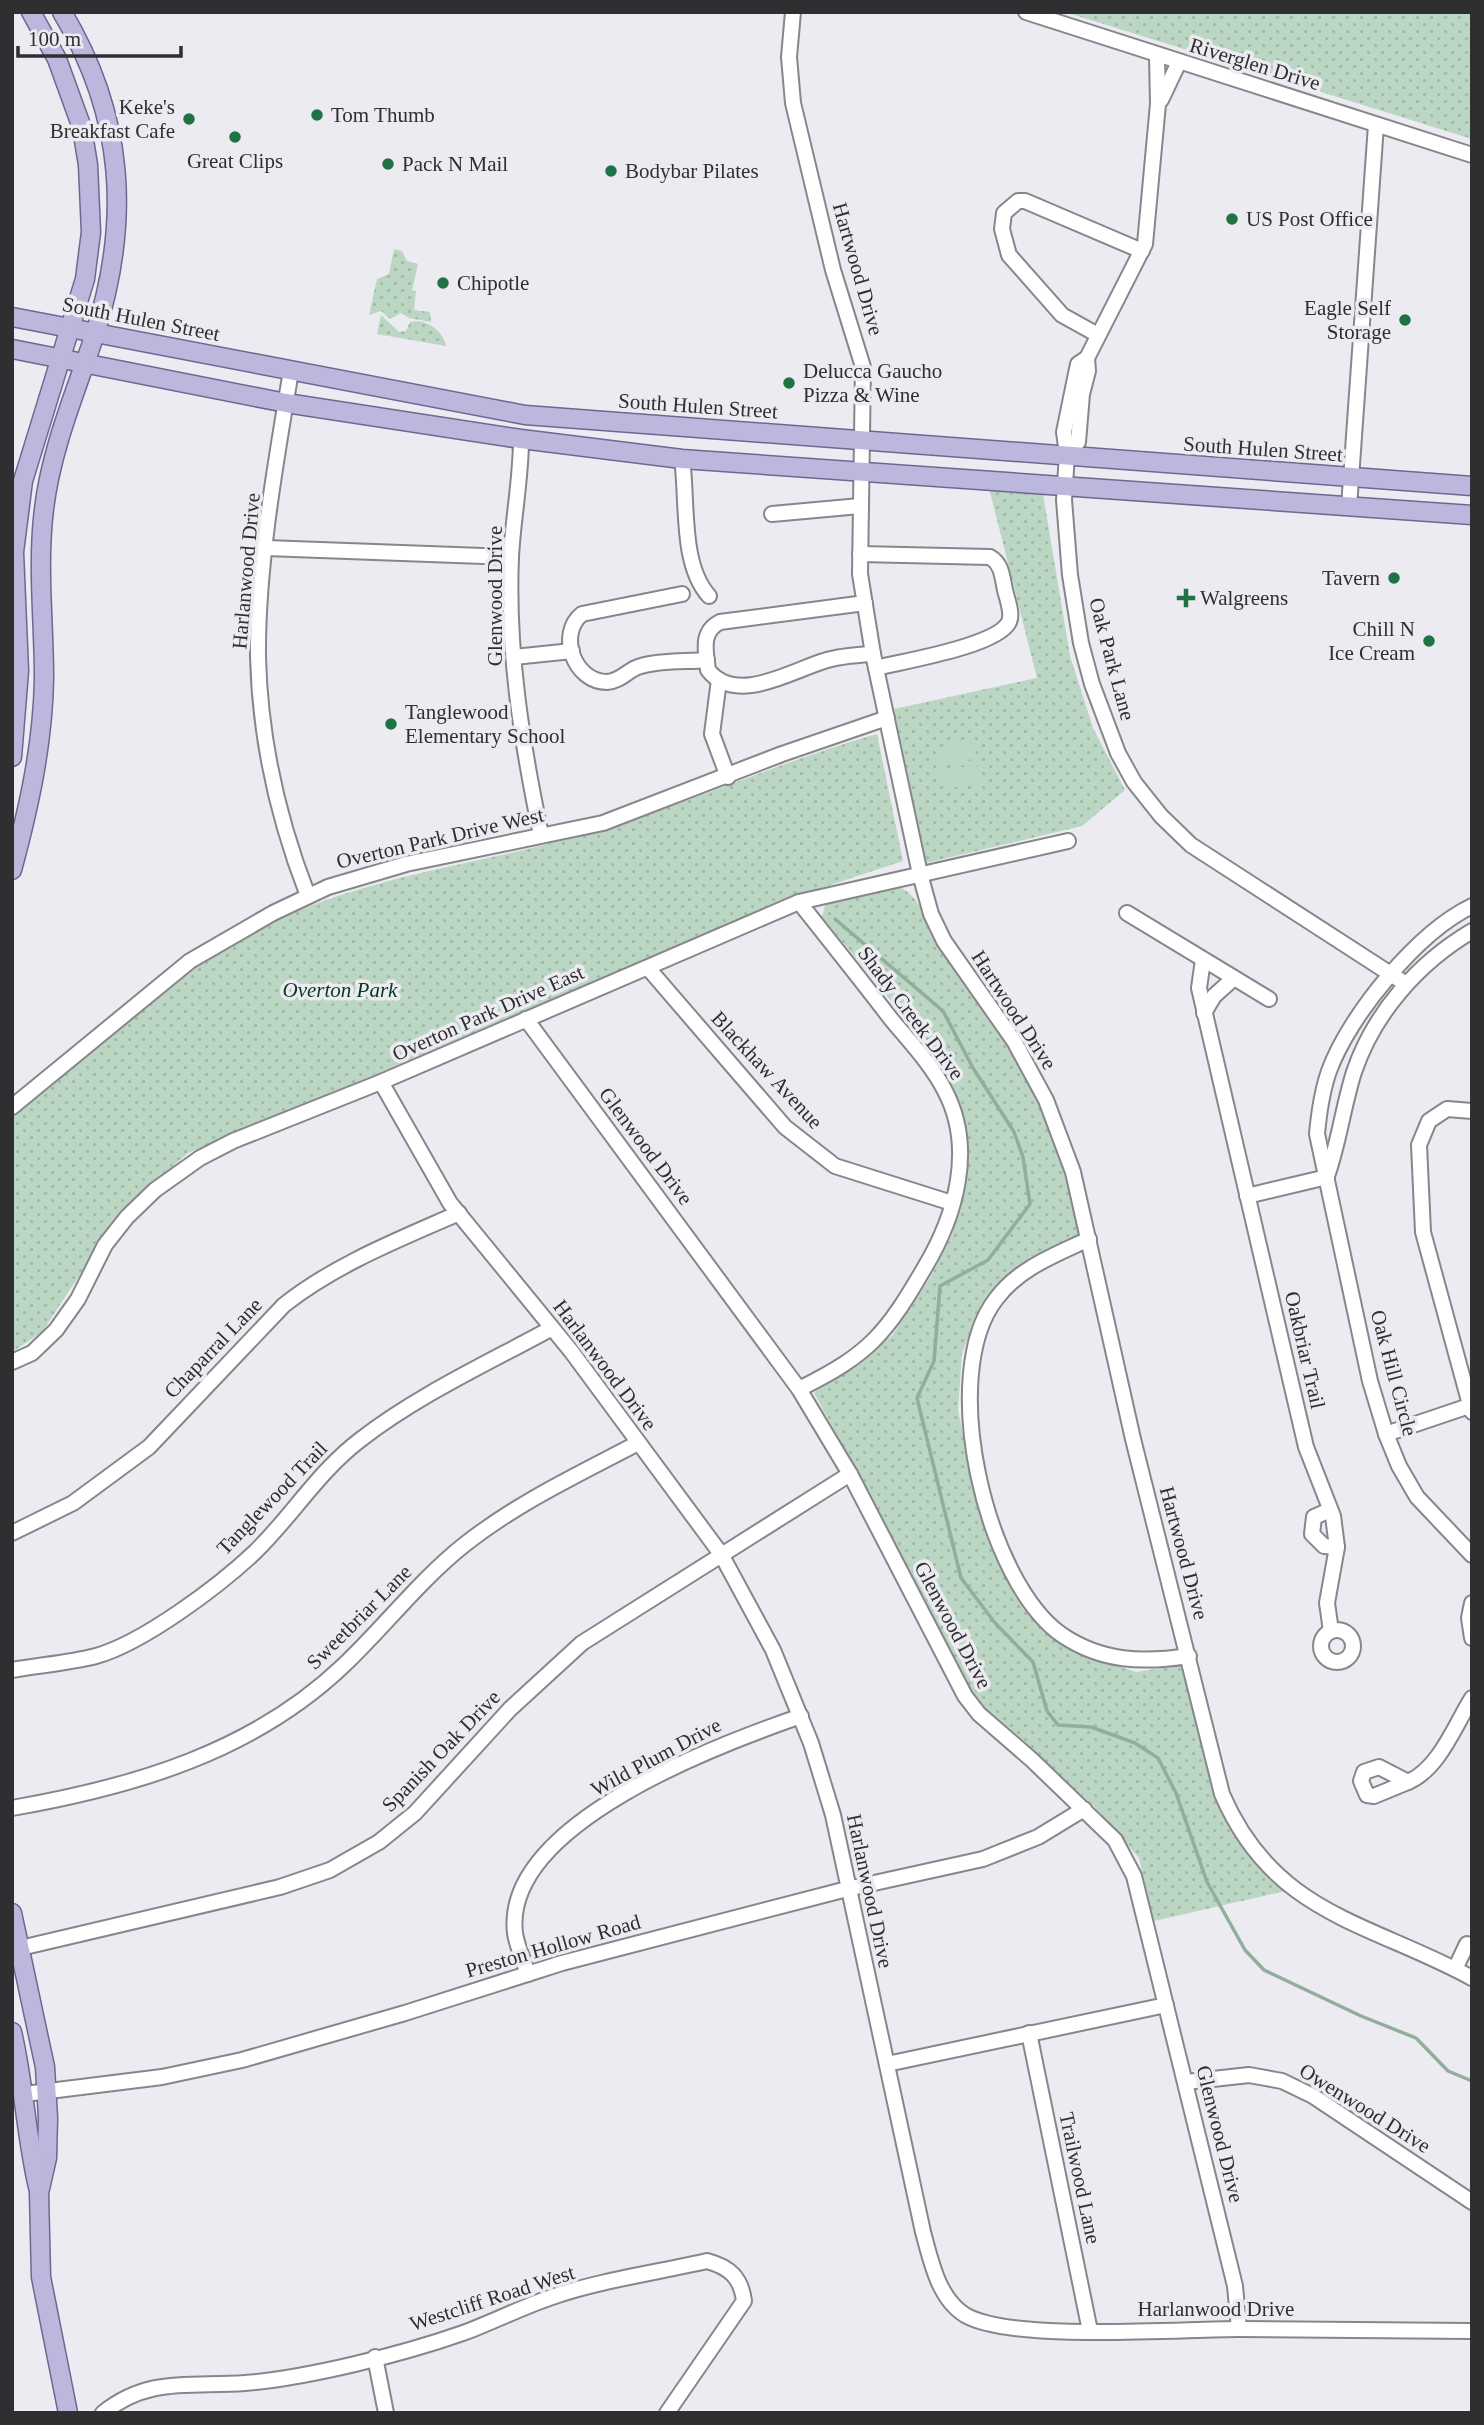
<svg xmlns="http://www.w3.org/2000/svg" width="1484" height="2425" font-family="Georgia,serif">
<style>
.grass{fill:url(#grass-dots)}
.pitch{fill:#bbd6c2}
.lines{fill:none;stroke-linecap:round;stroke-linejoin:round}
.stream{stroke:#92ad9a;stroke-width:3.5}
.minor-casing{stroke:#87868c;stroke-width:18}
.major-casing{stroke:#6d6891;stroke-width:21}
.minor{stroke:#fff;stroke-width:14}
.major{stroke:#bcb7dc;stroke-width:18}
.poi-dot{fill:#1f7244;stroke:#ebebf1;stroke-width:2.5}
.labels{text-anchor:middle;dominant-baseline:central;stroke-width:7;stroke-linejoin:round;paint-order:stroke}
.street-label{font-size:21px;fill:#2f2f31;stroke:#ebebf1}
.poi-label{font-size:21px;fill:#2f2f31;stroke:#ebebf1;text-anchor:start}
.park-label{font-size:21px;font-style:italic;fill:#06381d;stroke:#ebebf1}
</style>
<defs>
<pattern id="grass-dots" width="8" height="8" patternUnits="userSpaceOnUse" patternTransform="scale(1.75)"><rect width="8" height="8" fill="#bbd6c2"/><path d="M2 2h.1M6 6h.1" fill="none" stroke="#a1b8a7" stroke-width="1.8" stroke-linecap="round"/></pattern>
</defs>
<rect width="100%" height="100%" fill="#ebebf1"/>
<!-- grass -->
<g class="grass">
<polygon points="1065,12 1472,12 1472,139"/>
<polygon points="394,249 402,251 407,261 418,264 412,290 416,291 414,310 430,312 431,322 409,318 401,313 390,319 381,311 369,315 377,279 389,274"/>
<path d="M381,315L399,332L406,331L410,322C425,318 443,330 446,346L377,334Z"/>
<polygon points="989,488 1043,494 1070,656 1093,728 1125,790 1082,826 926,863 894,709 1037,678"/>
<path d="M877,734L903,861L815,890L188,1153L122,1211L42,1332L12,1352V1116C89,1054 165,980 252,933C357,876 469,867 582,835C682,807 777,762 877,734Z"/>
<path d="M897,886C924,898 921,918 934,941C945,959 961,975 972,992C1030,1080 1061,1133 1080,1238L1030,1257L1011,1282L981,1305L962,1353L958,1410L977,1500L1020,1595L1086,1655L1136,1672L1182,1665L1188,1672C1198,1713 1207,1784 1227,1819C1243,1846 1264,1868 1285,1891L1154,1921L1139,1858L1094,1806L966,1694L884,1521L814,1393L892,1336L931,1276L952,1235L967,1170L966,1130L934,1053L822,917L826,902Z"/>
</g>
<!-- pitch -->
<g class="pitch">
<polygon points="973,740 977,758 939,766 935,749"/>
<polygon points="977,764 981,781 944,790 940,772"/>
</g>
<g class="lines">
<!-- stream -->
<polyline class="stream" points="835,919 943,1011 973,1068 1014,1132 1023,1157 1030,1204 988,1260 940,1286 934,1361 917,1398 961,1578 995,1623 1033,1662 1047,1711 1058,1725 1091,1727 1135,1743 1158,1758 1176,1793 1207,1882 1245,1950 1264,1970 1361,2016 1416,2038 1448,2071 1472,2081"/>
<!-- minor casing -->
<g class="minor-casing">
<g id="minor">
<path d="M793,12L789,57L793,103L833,270L863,367L860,574L873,654L920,874L931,914L944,941L1014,1041L1046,1100L1073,1172L1133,1439L1222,1794C1274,1915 1369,1922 1472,1978"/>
<polyline points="1026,12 1472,155"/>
<polyline points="1157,55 1158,104 1145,244 1087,358 1078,364 1064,432 1067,454 1064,500 1070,575 1081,643 1092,684 1118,753 1134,782 1161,816 1191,845 1406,984"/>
<polyline points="1161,100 1179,62"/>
<polyline points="1098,335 1062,315 1009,255 1002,229 1004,213 1018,201 1025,201 1142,251"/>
<path d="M291,371C276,460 257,567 258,657C260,740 278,819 308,896"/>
<path d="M521,439C521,479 513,518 511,557C507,651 522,744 541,835"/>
<polyline points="1067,454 1078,442 1082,394 1088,371 1087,358"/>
<path d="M682,459C688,501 680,564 709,596"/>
<polyline points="1349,507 1376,125"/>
<polyline points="772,514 860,506"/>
<polyline points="266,548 511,557"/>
<path d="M860,554L990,557C1002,564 1002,576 1005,590C1007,599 1013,613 1009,622C997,646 904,661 876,668"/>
<path d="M682,594L582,614C557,634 574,682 607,682C622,681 628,669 641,666C662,660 686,662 707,660"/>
<path d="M865,603L720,622C700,632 706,652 708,670C736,706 793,670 824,661C839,656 857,655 873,654"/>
<polyline points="514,657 572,651"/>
<polyline points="719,680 712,734 728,777"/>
<path d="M1472,906C1418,932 1350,1014 1329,1071C1322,1091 1319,1112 1317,1134L1370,1381L1386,1434L1399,1466L1417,1497L1472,1555"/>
<polyline points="1127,913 1269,999"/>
<polyline points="1203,960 1199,988 1306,1447 1333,1516 1337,1547 1327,1603 1331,1631"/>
<polyline points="648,968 785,1127 835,1166 952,1203"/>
<polyline points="1204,1013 1214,996 1234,978"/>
<polyline points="526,1019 799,1389 850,1474 965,1696 979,1714 1032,1760 1115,1840 1134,1876 1235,2286 1239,2329"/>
<path d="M381,1082L450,1203L571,1351L721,1554L773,1650L811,1743L833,1815L923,2232C931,2261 938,2298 965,2315C1011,2342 1178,2329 1238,2329C1316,2329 1394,2331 1472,2331"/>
<polyline points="12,1107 190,961 273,913 328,887 406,864 603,823 782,754 887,718"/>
<polyline points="1472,1111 1447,1109 1429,1121 1419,1145 1423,1232 1472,1412"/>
<path d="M1327,1176C1339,1142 1343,1107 1354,1072C1374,1013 1418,963 1472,931"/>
<polyline points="1247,1196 1327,1177"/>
<path d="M1089,1239C1055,1255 1019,1268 996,1299C937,1375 986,1582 1062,1635C1102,1662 1143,1663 1189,1656"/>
<polyline points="12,1362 32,1353 56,1330 78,1299 105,1245 127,1217 155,1190 200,1158 233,1141 381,1082 799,902 1068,841"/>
<path d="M799,1389C870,1354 886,1334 925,1267C956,1215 975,1148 945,1091C932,1065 910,1042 891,1019C861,980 830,941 799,902"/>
<polyline points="1386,1434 1472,1405"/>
<polyline points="1330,1510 1314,1517 1312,1534 1324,1546 1337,1547"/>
<path d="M12,1533L73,1503L149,1447L284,1305C336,1264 398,1240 459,1213"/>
<polyline points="1472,1603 1469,1618 1472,1638"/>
<circle cx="1337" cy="1646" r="16"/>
<path d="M12,1670C40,1665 69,1663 96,1656C143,1643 219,1586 255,1552C292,1516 318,1472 360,1440C418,1395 488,1363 552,1328"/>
<polygon points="1379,1767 1408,1782 1374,1796 1367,1795 1361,1781 1364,1772"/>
<path d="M1408,1782C1439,1769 1455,1725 1472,1698"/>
<path d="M12,1808C133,1787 253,1752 344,1665C385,1626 420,1580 464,1545C517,1503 579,1474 638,1443"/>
<polyline points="12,1950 280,1887 330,1870 379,1842 415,1813 510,1709 582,1643 850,1474"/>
<polyline points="1455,1969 1467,1944"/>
<path d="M528,1974C524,1961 517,1947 515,1933C502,1824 720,1744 801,1716"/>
<polyline points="1029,2033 1090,2331"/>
<polyline points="887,2064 1166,2005"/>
<polyline points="1186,2082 1249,2075 1282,2081 1313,2096 1472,2202"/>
<polyline points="25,2094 162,2077 242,2060 405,2013 562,1963 847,1889 983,1859 1038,1837 1084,1809"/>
<polyline points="375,2357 386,2413"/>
<path d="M103,2413C149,2376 192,2387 245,2383C308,2378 403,2354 463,2333C493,2322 522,2307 552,2297C597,2281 659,2272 707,2261C729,2267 741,2277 744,2301L667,2413"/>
</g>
</g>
<!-- major casing -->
<g class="major-casing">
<g id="major">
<polyline points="12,317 525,415 1472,486"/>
<polyline points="12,349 286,403 521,439 682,459 1472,515"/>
<polyline points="12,757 19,671 14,552 23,481 85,279 91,232 88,165 82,128 57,59 31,12"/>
<path d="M12,870C29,807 43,744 44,678C44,622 37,566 44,509C51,450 75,393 94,337C131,222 125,117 62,12"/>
<polyline points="12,1913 45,2067 48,2118 47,2158 39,2193 41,2277 68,2413"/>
<path d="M12,2032C24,2083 26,2136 38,2187"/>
</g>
</g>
<!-- minor -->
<use href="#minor" class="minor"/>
<!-- major -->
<use href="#major" class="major"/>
</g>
<!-- markers -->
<g class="poi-dot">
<circle cx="317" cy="115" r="7"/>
<circle cx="189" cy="119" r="7"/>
<circle cx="235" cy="137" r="7"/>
<circle cx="388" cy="164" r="7"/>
<circle cx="611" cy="171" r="7"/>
<circle cx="1232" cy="219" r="7"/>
<circle cx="443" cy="283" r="7"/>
<circle cx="1405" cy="320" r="7"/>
<circle cx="789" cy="383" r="7"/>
<circle cx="1394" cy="578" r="7"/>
<path d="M1182.5 587.5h7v7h7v7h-7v7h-7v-7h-7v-7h7z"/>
<circle cx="1429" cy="641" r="7"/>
<circle cx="391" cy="724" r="7"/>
</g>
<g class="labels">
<!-- street labels -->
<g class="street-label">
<text transform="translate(1255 64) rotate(17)">Riverglen Drive</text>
<text transform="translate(858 269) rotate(74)">Hartwood Drive</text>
<text transform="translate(141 319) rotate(11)">South Hulen Street</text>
<text transform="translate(698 406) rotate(4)">South Hulen Street</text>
<text transform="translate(1263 449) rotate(4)">South Hulen Street</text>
<text transform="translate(246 571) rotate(-85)">Harlanwood Drive</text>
<text transform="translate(495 596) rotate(-90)">Glenwood Drive</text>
<text transform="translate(1112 659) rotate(75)">Oak Park Lane</text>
<text transform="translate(440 838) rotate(-13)">Overton Park Drive West</text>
<text transform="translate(1014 1010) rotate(57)">Hartwood Drive</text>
<text transform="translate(488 1013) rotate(-24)">Overton Park Drive East</text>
<text transform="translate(911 1013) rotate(53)">Shady Creek Drive</text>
<text transform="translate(767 1070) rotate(47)">Blackhaw Avenue</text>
<text transform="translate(646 1146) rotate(53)">Glenwood Drive</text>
<text transform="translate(213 1348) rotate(-46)">Chaparral Lane</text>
<text transform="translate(1305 1350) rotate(77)">Oakbriar Trail</text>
<text transform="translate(605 1365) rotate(53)">Harlanwood Drive</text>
<text transform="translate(1394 1373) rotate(75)">Oak Hill Circle</text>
<text transform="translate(272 1498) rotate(-46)">Tanglewood Trail</text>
<text transform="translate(1184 1553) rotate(75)">Hartwood Drive</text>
<text transform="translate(359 1617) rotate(-45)">Sweetbriar Lane</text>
<text transform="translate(953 1625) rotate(62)">Glenwood Drive</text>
<text transform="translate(441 1751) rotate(-46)">Spanish Oak Drive</text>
<text transform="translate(656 1757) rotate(-28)">Wild Plum Drive</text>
<text transform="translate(870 1891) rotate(78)">Harlanwood Drive</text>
<text transform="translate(553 1946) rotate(-16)">Preston Hollow Road</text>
<text transform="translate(1365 2108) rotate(32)">Owenwood Drive</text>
<text transform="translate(1220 2134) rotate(76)">Glenwood Drive</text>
<text transform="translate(1080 2178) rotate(78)">Trailwood Lane</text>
<text transform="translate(492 2298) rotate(-18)">Westcliff Road West</text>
<text x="1216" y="2309">Harlanwood Drive</text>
</g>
<!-- poi labels -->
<g class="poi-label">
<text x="175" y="107" text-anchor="end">Keke's<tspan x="175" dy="24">Breakfast Cafe</tspan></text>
<text x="331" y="115">Tom Thumb</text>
<text x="235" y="161" text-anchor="middle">Great Clips</text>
<text x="402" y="164">Pack N Mail</text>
<text x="625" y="171">Bodybar Pilates</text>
<text x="1246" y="219">US Post Office</text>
<text x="457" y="283">Chipotle</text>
<text x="1391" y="308" text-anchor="end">Eagle Self<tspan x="1391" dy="24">Storage</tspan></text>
<text x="803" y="371">Delucca Gaucho<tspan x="803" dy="24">Pizza &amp; Wine</tspan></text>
<text x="1380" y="578" text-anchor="end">Tavern</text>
<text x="1200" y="598">Walgreens</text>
<text x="1415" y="629" text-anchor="end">Chill N<tspan x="1415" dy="24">Ice Cream</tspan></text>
<text x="405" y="712">Tanglewood<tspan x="405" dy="24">Elementary School</tspan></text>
</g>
<!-- park labels -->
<g class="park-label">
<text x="340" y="990">Overton Park</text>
</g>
</g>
<!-- border -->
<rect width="1484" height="2425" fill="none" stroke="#2f2f31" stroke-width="28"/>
<!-- scale -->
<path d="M18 46v10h163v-10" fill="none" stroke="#2f2f31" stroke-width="3.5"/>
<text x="28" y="46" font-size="21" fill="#2f2f31" stroke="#ebebf1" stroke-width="5" paint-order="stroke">100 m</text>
</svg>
